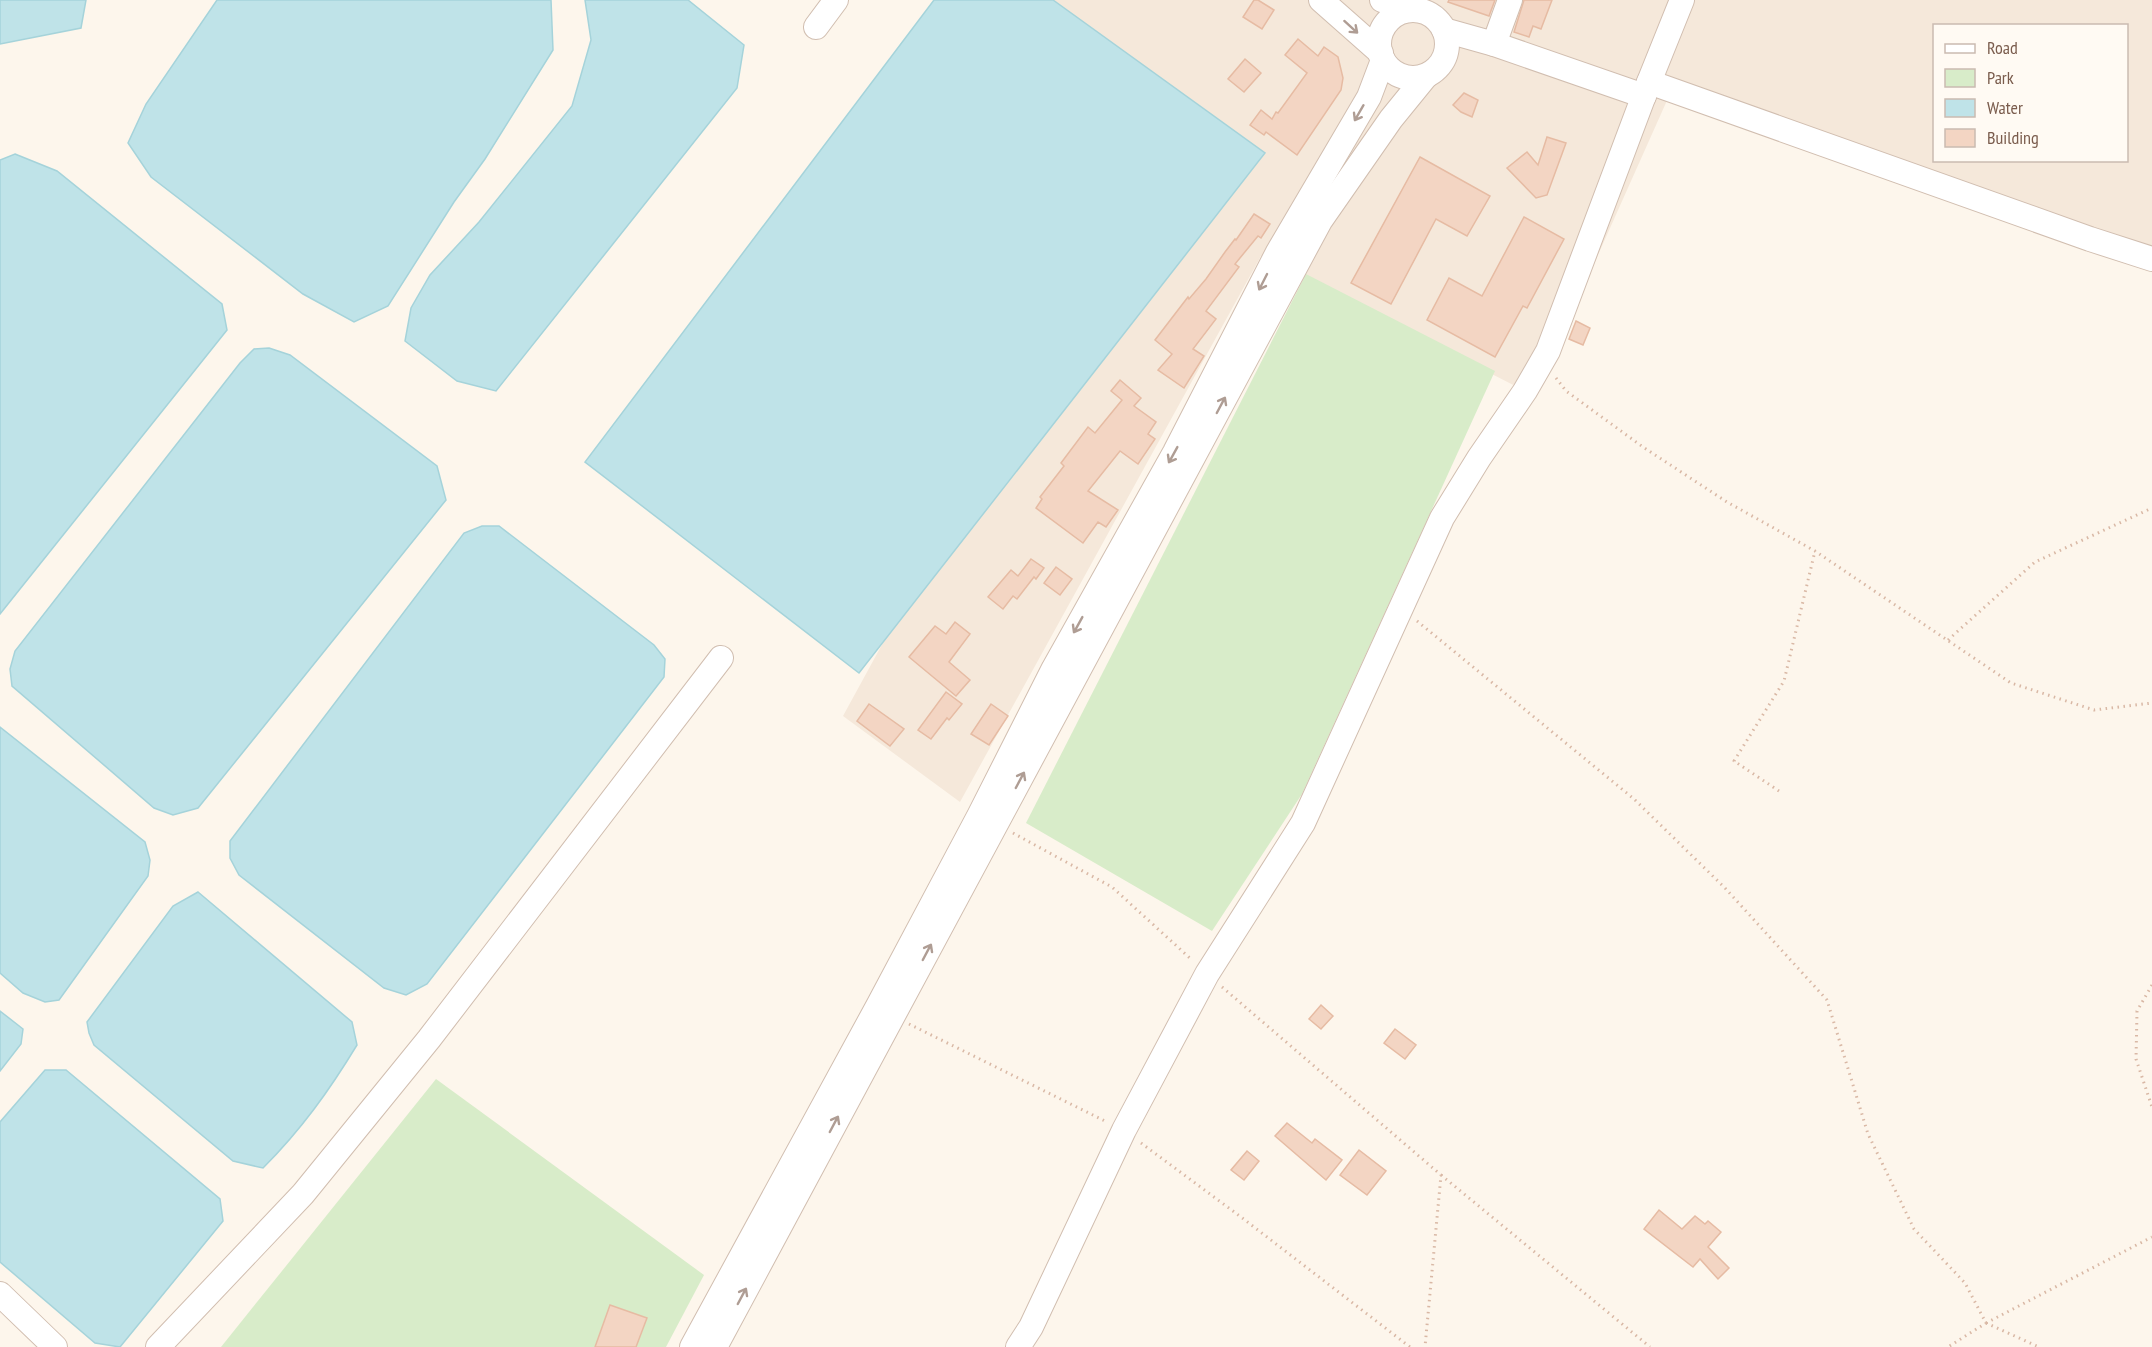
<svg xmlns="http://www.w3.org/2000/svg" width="2152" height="1347" font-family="'PT Sans Narrow',sans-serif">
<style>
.residential{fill:#f5e8da;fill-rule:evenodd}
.green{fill:#d8ecc9}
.water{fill:#bfe3e8;stroke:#a5d3da;stroke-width:1.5}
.building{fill:#f3d5c3;stroke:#e6bba3;stroke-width:1.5}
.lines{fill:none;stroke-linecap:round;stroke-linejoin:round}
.minor-casing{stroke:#d1beb0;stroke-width:26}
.path{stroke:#d9b8a5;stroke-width:3;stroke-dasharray:1.5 4.5;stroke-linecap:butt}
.minor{stroke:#fff;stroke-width:24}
.oneway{stroke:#af9d94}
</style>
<rect width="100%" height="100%" fill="#fdf6ec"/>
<!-- residential -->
<path class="residential" d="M1051,0H2152V269L1669,96L1556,349L1550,372L1525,391L1261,256L960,802L843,716L1168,121ZM1934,26H2126V160H1934Z"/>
<!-- green -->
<g class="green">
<polygon points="1306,274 1495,371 1302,794 1212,931 1026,823"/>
<polygon points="436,1079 704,1275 666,1347 221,1347"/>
</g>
<!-- water -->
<g class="water">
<polygon points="0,0 86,0 81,28 0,44"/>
<polygon points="217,0 551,0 553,50 485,159 454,202 388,306 354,322 303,294 151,177 128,143 146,104"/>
<polygon points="585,0 688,0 744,45 737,88 496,391 457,381 405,341 411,308 430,275 479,222 572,106 591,40"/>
<polygon points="934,0 1053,0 1265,153 859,673 585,462"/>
<polygon points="15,154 57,171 222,304 227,330 0,614 0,160"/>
<polygon points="269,348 290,355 437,466 446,500 198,808 173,815 154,808 12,686 10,669 15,651 240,363 254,349"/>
<polygon points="482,526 499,526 654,645 665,659 664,677 427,984 406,995 384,988 239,875 230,858 230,841 464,533"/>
<polygon points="0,727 145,842 150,860 148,876 59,1000 45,1002 23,993 0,973"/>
<path d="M198,892L352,1022L357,1045C329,1091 301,1130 263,1168L233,1161L94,1045L89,1033L87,1022L173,906Z"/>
<polygon points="0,1011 23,1029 21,1044 0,1071"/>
<polygon points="45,1070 66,1070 220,1199 223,1221 120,1347 95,1343 0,1262 0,1122"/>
</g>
<!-- building -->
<g class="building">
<polygon points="1254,0 1258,0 1274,10 1262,29 1243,17"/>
<polygon points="1449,0 1495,0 1489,16 1448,2"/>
<polygon points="1524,0 1552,0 1541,29 1533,26 1529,37 1514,32"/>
<polygon points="1298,39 1318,56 1324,47 1338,57 1343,78 1341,90 1297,155 1266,132 1264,135 1250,125 1261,110 1272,119 1276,112 1278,113 1307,73 1285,55"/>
<polygon points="1245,59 1261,73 1244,92 1228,79"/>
<polygon points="1464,93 1478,100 1472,117 1461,112 1453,105"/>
<polygon points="1547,137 1566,143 1547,195 1536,198 1507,168 1527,152 1538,165"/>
<polygon points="1420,157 1490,196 1467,236 1436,219 1391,304 1351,283"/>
<polygon points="1254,214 1270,224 1261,238 1258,236 1235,264 1239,267 1206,311 1216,319 1193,349 1204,356 1184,388 1158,370 1172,354 1155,340 1188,297 1189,299 1206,279 1225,252 1235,239 1236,240"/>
<polygon points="1524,217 1564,239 1527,308 1523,306 1495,357 1427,320 1449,278 1482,296"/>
<polygon points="1576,321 1590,328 1583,345 1569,339"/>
<polygon points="1120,380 1141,398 1134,406 1156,422 1148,434 1155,439 1138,464 1120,451 1088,491 1118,510 1106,527 1098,522 1083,543 1036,508 1042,499 1040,497 1064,466 1061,463 1088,427 1095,433 1122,400 1111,391"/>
<polygon points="1031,559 1044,568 1036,579 1034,577 1017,599 1013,596 1003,609 988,597 1011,570 1018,576"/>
<polygon points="1056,567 1072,579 1060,595 1044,583"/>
<polygon points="955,622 970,634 949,662 970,680 956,696 909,657 935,626 946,634"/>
<polygon points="946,692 962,704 949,720 947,718 931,739 918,730"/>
<polygon points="869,704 904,729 890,746 857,721"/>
<polygon points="991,704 1008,716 989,745 971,734"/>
<polygon points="1321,1005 1333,1016 1321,1029 1309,1019"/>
<polygon points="1395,1029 1416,1045 1405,1059 1384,1043"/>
<polygon points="1287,1123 1312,1143 1315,1139 1342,1160 1326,1180 1275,1136"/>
<polygon points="1359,1150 1386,1171 1367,1195 1340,1175"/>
<polygon points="1247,1151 1259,1161 1244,1180 1231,1170"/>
<polygon points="1659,1210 1682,1229 1695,1216 1705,1224 1708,1221 1721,1232 1708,1247 1729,1268 1718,1279 1700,1259 1693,1267 1644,1229"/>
<polygon points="610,1305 647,1318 636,1347 595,1347"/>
</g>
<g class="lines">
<!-- minor casing -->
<g class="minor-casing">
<g id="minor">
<polyline points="1321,0 1381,53"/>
<polyline points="1382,0 1414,10"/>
<circle cx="1413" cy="44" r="34"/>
<polyline points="816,27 836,0"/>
<polyline points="1444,30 1494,44 1644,96"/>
<polyline points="1494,44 1510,0"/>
<polyline points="1649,82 2090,239 2152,259"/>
<polyline points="0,1294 55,1347"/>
<polyline points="158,1347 303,1194 429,1039 721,658"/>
<polyline points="692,1347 878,1006 979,816 1054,668 1175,452 1278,252 1369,97 1383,60"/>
<polyline points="715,1347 1320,221 1391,119 1426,76"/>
<polyline points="1018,1347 1031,1327 1124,1130 1207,974 1303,823 1442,518 1479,458 1525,391 1548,351 1649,82 1682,0"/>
</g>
</g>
<!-- path -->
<g class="path">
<polyline points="1556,378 1566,391 1643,447 1727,502 1815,551 2011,683 2094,710 2152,703"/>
<polyline points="1417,621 1634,799 1725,888 1827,1000 1868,1134 1914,1229 1965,1283 1986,1323 1948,1347"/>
<polyline points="1948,640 2035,562 2152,508"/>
<polyline points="1779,791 1734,761 1784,681 1815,551"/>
<polyline points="1013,833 1112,887 1192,960"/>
<polyline points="2152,985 2137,1011 2136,1059 2152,1107"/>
<polyline points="1222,987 1441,1175 1425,1347"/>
<polyline points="909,1024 1105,1121"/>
<polyline points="1141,1143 1241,1217 1410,1347"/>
<polyline points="1441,1175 1650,1347"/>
<polyline points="1986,1323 2152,1237"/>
<polyline points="1986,1323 2039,1347"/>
</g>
<!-- minor -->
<use href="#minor" class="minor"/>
</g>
<!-- one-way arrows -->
<defs><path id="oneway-shaft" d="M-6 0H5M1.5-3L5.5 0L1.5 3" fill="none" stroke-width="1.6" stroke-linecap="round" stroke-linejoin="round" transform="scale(1.5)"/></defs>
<g class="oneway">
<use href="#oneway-shaft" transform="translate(1351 27) rotate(42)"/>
<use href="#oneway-shaft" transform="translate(1359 113) rotate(120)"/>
<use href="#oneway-shaft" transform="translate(1263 282) rotate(117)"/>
<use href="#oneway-shaft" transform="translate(1221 405) rotate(-62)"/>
<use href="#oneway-shaft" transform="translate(1173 455) rotate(119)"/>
<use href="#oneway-shaft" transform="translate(1078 625) rotate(119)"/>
<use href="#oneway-shaft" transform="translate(1020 780) rotate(-62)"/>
<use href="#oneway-shaft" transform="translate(927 952) rotate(-62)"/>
<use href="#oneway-shaft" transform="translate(834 1124) rotate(-62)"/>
<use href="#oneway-shaft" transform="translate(742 1296) rotate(-62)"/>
</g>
<!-- legend -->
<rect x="1933" y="24" width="195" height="138" fill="#fffaf3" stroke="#cabbb1" stroke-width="1.5"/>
<rect x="1945" y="44" width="30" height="9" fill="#ffffff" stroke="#cabbb1" stroke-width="1.5"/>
<text x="1987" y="54" font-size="18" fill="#7a5c4d">Road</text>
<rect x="1945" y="69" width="30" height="18" fill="#d8ecc9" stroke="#cabbb1" stroke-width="1.5"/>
<text x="1987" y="84" font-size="18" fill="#7a5c4d">Park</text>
<rect x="1945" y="99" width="30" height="18" fill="#bfe3e8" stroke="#cabbb1" stroke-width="1.5"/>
<text x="1987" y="114" font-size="18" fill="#7a5c4d">Water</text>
<rect x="1945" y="129" width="30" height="18" fill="#f3d5c3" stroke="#cabbb1" stroke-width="1.5"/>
<text x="1987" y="144" font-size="18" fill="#7a5c4d">Building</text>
</svg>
